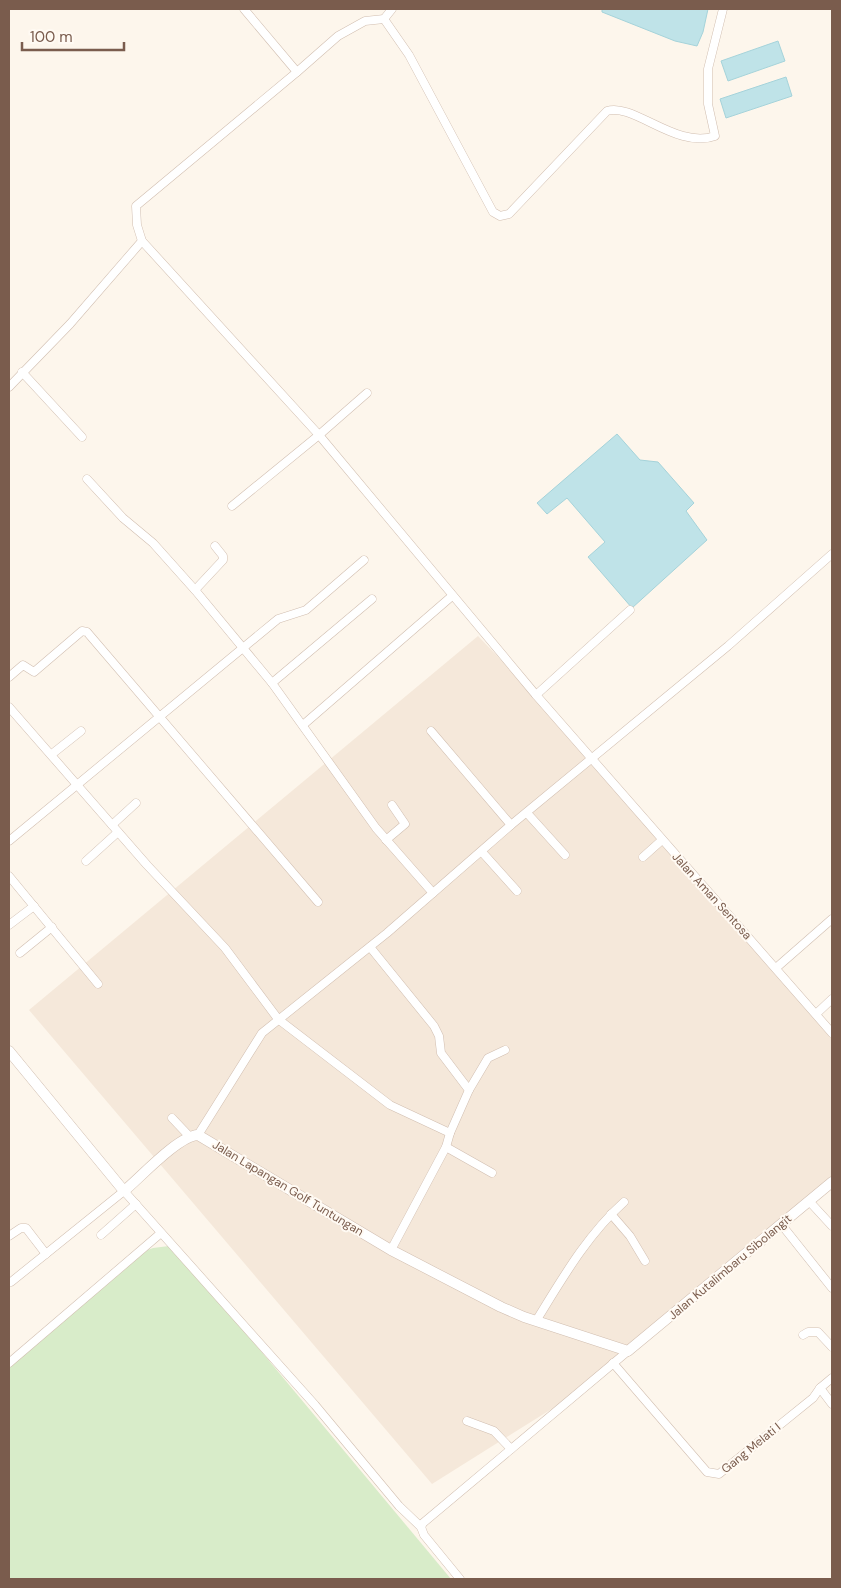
<svg xmlns="http://www.w3.org/2000/svg" width="841" height="1588" font-family="'DM Sans',sans-serif">
<style>
.residential{fill:#f5e8da}
.green{fill:#d8ecc9}
.water{fill:#bfe3e8;stroke:#a5d3da}
.lines{fill:none;stroke-linecap:round;stroke-linejoin:round}
.minor-casing{stroke:#d1beb0;stroke-width:9}
.tertiary-casing{stroke:#d1beb0;stroke-width:11}
.minor{stroke:#fff;stroke-width:8}
.tertiary{stroke:#fff;stroke-width:10}
.labels{text-anchor:middle;dominant-baseline:central;stroke-width:4;stroke-linejoin:round;paint-order:stroke}
.street-label{font-size:12px;fill:#7a5c4d;stroke:#fffaf3}
</style>
<rect width="100%" height="100%" fill="#fdf6ec"/>
<!-- residential -->
<polygon class="residential" points="478,636 588,750 832,1035 832,1177 558,1405 432,1484 29,1010"/>
<!-- green -->
<polygon class="green" points="169,1246 175,1248 451,1579 9,1579 9,1368 140,1253 153,1248"/>
<!-- water -->
<g class="water">
<polygon points="602,9 708,9 703,32 697,46 675,41 602,12"/>
<polygon points="778,41 785,61 728,81 721,61"/>
<polygon points="786,77 792,96 726,118 720,99"/>
<polygon points="617,434 640,460 658,462 694,503 686,511 707,540 632,608 588,557 605,542 567,498 547,514 537,503"/>
</g>
<g class="lines">
<!-- minor casing -->
<g class="minor-casing">
<g id="minor">
<polyline points="244,9 297,72"/>
<path d="M723,9L708,69V104L715,136C677,150 633,102 607,111L509,214L500,216L493,212L409,55L384,19L365,21L338,36L297,72L136,206L137,225L142,241L319,435L536,695L832,1033"/>
<polyline points="384,19 392,9"/>
<polyline points="22,372 82,437"/>
<polyline points="9,387 70,324 142,241"/>
<polyline points="87,479 123,518 153,543 195,590 272,683 376,828 433,893"/>
<polyline points="232,506 319,435 367,393"/>
<polyline points="195,590 223,560 223,556 215,546"/>
<polyline points="9,677 23,665 34,672 82,631 87,632 318,902"/>
<polyline points="272,683 372,599"/>
<polyline points="536,695 630,610"/>
<polyline points="9,707 147,865 225,948 278,1019 390,1105 450,1133"/>
<polyline points="303,725 452,596"/>
<polyline points="431,731 511,825"/>
<polyline points="52,754 81,731"/>
<polyline points="527,813 565,855"/>
<polyline points="112,825 136,803"/>
<polyline points="386,840 405,824 392,805"/>
<polyline points="9,841 278,619 306,610 364,560"/>
<polyline points="482,852 517,891"/>
<polyline points="643,857 662,840"/>
<polyline points="86,861 118,832"/>
<polyline points="9,876 98,984"/>
<polyline points="9,925 34,906"/>
<polyline points="370,947 434,1026 439,1036 441,1053 469,1090 450,1133 446,1147 391,1250"/>
<polyline points="20,953 52,927"/>
<polyline points="776,968 832,919"/>
<polyline points="816,1014 832,999"/>
<polyline points="469,1090 488,1058 505,1050"/>
<polyline points="172,1118 190,1137"/>
<polyline points="198,1135 262,1033 387,933 511,825 728,646 832,554"/>
<polyline points="446,1147 492,1173"/>
<polyline points="809,1201 832,1226"/>
<polyline points="611,1214 630,1236 645,1261"/>
<polyline points="781,1224 832,1288"/>
<polyline points="101,1235 136,1204"/>
<polyline points="9,1236 21,1228 26,1228 46,1254"/>
<polyline points="11,1282 124,1191 315,1405 399,1506 421,1527"/>
<path d="M536,1321C562,1279 587,1235 624,1202"/>
<polyline points="803,1335 808,1332 818,1332 832,1347"/>
<polyline points="9,1363 161,1233"/>
<polyline points="613,1363 707,1472 719,1474 813,1398 820,1388 832,1378"/>
<polyline points="820,1388 832,1404"/>
<polyline points="467,1421 494,1431 511,1449"/>
<polyline points="460,1579 424,1535 421,1527 423,1523 628,1351"/>
</g>
</g>
<!-- tertiary casing -->
<g class="tertiary-casing">
<path id="tertiary" d="M9,1051L124,1191C141,1177 178,1136 198,1135L391,1250L501,1307L524,1317L628,1351L832,1182"/>
</g>
<!-- minor -->
<use href="#minor" class="minor"/>
<!-- tertiary -->
<use href="#tertiary" class="tertiary"/>
</g>
<g class="labels">
<!-- street labels -->
<g class="street-label">
<text transform="translate(712 896) rotate(48)">Jalan Aman Sentosa</text>
<text transform="translate(288 1188) rotate(31)">Jalan Lapangan Golf Tuntungan</text>
<text transform="translate(730 1267) rotate(-40)">Jalan Kutalimbaru Sibolangit</text>
<text transform="translate(751 1448) rotate(-39)">Gang Melati I</text>
</g>
</g>
<!-- border -->
<rect width="841" height="1588" fill="none" stroke="#7a5c4d" stroke-width="20"/>
<!-- scale -->
<path d="M22 42v8h102v-8" fill="none" stroke="#7a5c4d" stroke-width="2.5"/>
<text x="30" y="42" font-size="15" fill="#7a5c4d" stroke="#fffaf3" stroke-width="4" paint-order="stroke">100 m</text>
</svg>
